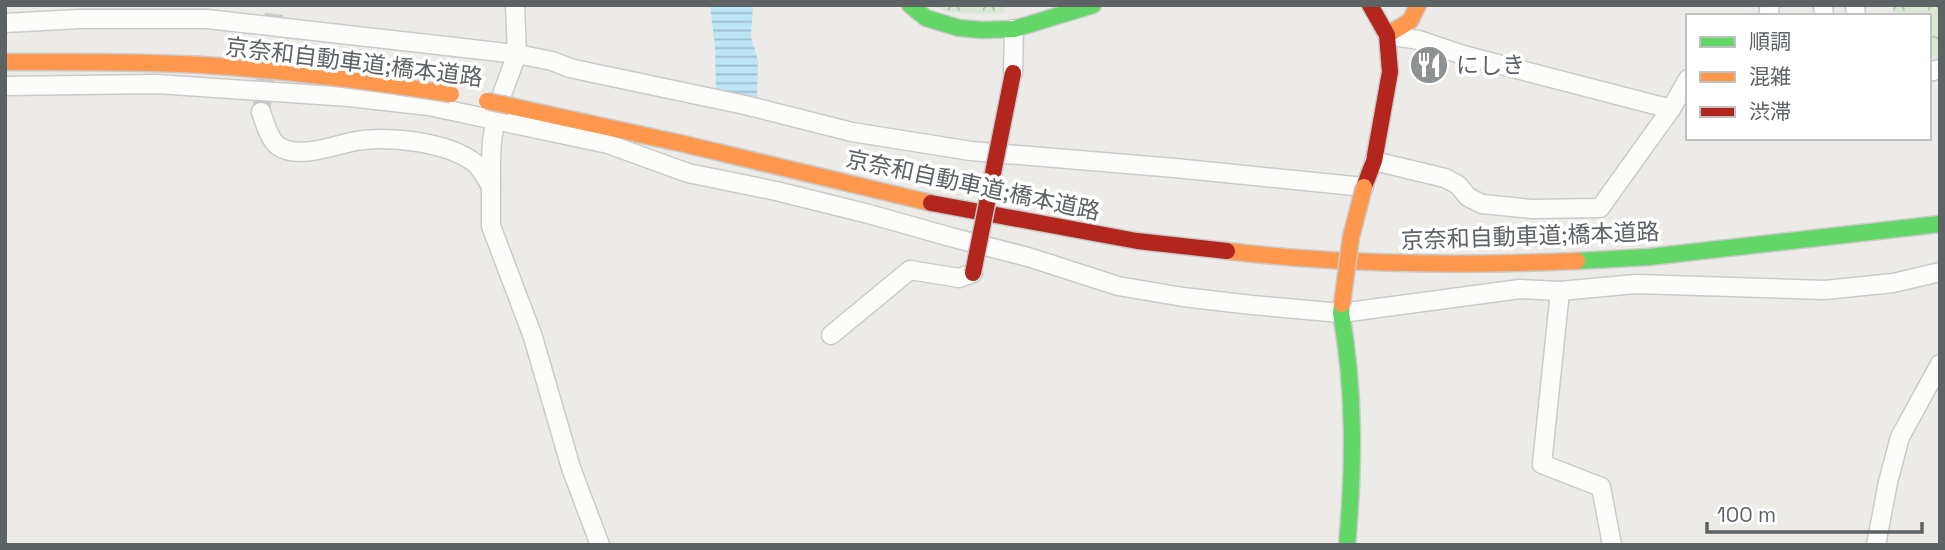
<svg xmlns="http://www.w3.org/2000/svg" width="1945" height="550" font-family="'Space Grotesk','Noto Sans JP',sans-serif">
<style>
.forest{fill:url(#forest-crowns)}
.water{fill:url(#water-rules)}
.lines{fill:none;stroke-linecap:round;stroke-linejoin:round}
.street-tunnel{stroke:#c9c9c6;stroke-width:18;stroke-dasharray:18 9;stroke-linecap:butt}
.street-casing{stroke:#c9cac9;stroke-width:21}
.fast-casing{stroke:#c9cac9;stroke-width:19}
.slow-casing{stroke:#c9cac9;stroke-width:19}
.jam-casing{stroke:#c9cac9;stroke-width:19}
.street{stroke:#fcfcfb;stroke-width:18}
.fast{stroke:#63d668;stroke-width:16}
.slow{stroke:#ff974d;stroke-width:16}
.jam{stroke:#b3261e;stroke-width:16}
.slow-bridge-casing{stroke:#c9cac9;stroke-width:19;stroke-linecap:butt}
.jam-bridge-casing{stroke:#c9cac9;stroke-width:19;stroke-linecap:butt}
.slow-bridge{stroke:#ff974d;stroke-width:16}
.jam-bridge{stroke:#b3261e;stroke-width:16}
.labels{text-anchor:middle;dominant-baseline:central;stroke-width:7;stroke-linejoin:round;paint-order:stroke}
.street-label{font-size:23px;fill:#5d6265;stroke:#fff}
.poi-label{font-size:23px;fill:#5d6265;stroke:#fff;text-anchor:start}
</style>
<defs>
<pattern id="forest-crowns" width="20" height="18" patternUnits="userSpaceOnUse" patternTransform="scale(1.75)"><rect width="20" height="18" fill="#d8e8d3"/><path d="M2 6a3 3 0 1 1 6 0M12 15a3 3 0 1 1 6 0" fill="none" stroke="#b2bfaf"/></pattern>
<pattern id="water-rules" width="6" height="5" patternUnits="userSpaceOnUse" patternTransform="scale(1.75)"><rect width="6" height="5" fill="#bce5f6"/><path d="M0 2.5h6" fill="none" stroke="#9cbdcb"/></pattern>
</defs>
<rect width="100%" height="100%" fill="#edebe7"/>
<!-- forest -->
<g class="forest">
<path d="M933,5H1003L1005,13C986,13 949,17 933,5Z"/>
<polygon points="1893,5 1940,5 1940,58 1929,60 1929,16 1894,16"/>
</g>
<!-- water -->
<polygon class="water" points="710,5 753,5 751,37 758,60 757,99 716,91 715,48"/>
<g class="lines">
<!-- street-tunnel -->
<polyline class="street-tunnel" points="261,112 275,5"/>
<!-- street casing -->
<g class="street-casing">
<g id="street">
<polyline points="515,5 517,54 497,108 492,141 491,158 491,226 533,337 571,468 600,545"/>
<polyline points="1823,5 1824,16"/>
<polyline points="1855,5 1856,16"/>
<polyline points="1768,16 1770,5"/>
<polyline points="5,23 79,19 207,19 517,54 552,61 570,68 593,73 745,105 852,132 971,151 1175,168 1364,187"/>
<polyline points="1387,35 1419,40 1463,55 1671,109"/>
<polyline points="1929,72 1940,69"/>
<polyline points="1013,73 1014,29"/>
<polyline points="5,86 157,84 349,97 429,106 608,144 688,173 776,191 869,214 954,238 1028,257 1118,286 1183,297 1252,305 1341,313 1520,289 1560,291 1636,284 1825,290 1893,283 1940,272"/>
<path d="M261,112C265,123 269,139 278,146C297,159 330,147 351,142C385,135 448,141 476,164C482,170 486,179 491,186"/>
<polyline points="1374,161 1445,178 1458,185 1468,197 1482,204 1532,209 1600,208 1671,109 1688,79"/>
<polyline points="1560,291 1542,464 1601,487 1612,545"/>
<polyline points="831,335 910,270 959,278 973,273"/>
<polyline points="1876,545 1888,482 1900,437 1940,364"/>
</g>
</g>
<!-- fast casing -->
<g class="fast-casing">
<g id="fast">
<polyline points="910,5 926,18 959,28 982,30 1014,29 1093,5"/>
<polyline points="1577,261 1649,257 1940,224"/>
<path d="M1342,304L1341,313C1355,391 1354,467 1347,545"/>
</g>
</g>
<!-- slow casing -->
<g class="slow-casing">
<g id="slow">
<polyline points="1387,35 1410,21 1418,5"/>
<polyline points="510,106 684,144 931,203"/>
<path d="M1227,251C1343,265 1460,266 1577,261"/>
</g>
</g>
<!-- jam casing -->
<g class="jam-casing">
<g id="jam">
<polyline points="1364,187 1374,161 1390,72 1387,35 1370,5"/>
<polyline points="931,203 1137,241 1227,251"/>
</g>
</g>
<!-- street -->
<use href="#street" class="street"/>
<!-- fast -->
<use href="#fast" class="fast"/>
<!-- slow -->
<use href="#slow" class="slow"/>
<!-- jam -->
<use href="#jam" class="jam"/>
<!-- slow-bridge casing -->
<g class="slow-bridge-casing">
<g id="slow-bridge">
<path d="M5,62C71,62 137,61 202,65C286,70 368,81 451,94"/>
<polyline points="487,101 510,106"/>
<polyline points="1342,304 1351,237 1364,187"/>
</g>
</g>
<!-- jam-bridge casing -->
<g class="jam-bridge-casing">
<polyline id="jam-bridge" points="973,273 1013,73"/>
</g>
<!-- slow-bridge -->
<use href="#slow-bridge" class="slow-bridge"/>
<!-- jam-bridge -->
<use href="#jam-bridge" class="jam-bridge"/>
</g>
<!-- icons -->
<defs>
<g id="restaurant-disc" transform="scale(2.0125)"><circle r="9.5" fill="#8f9292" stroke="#fff"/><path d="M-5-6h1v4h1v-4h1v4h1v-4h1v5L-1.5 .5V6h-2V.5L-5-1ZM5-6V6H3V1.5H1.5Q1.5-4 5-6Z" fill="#fff"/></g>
</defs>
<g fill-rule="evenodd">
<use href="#restaurant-disc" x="1429" y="65"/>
</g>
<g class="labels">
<!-- street labels -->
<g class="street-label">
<text transform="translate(354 62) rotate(7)">京奈和自動車道;橋本道路</text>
<text transform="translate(973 185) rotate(12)">京奈和自動車道;橋本道路</text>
<text transform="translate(1530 236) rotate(-2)">京奈和自動車道;橋本道路</text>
</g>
<!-- poi labels -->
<g class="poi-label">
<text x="1456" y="65">にしき</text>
</g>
</g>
<!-- border -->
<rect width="1945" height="550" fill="none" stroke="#5d6265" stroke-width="14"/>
<!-- legend -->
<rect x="1686" y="14" width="245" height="126" fill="#ffffff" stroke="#bec0c1" stroke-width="2"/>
<rect x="1700" y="37" width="35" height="10" fill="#63d668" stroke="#bec0c1" stroke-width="2"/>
<text x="1749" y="49" font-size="21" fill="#5d6265">順調</text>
<rect x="1700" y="72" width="35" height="10" fill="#ff974d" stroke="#bec0c1" stroke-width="2"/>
<text x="1749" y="84" font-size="21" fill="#5d6265">混雑</text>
<rect x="1700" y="107" width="35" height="10" fill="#b3261e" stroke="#bec0c1" stroke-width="2"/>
<text x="1749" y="119" font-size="21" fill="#5d6265">渋滞</text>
<!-- scale -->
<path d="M1707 522v10h215v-10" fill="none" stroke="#5d6265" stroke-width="3.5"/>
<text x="1717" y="522" font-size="21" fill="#5d6265" stroke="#ffffff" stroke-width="5" paint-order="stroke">100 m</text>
</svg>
